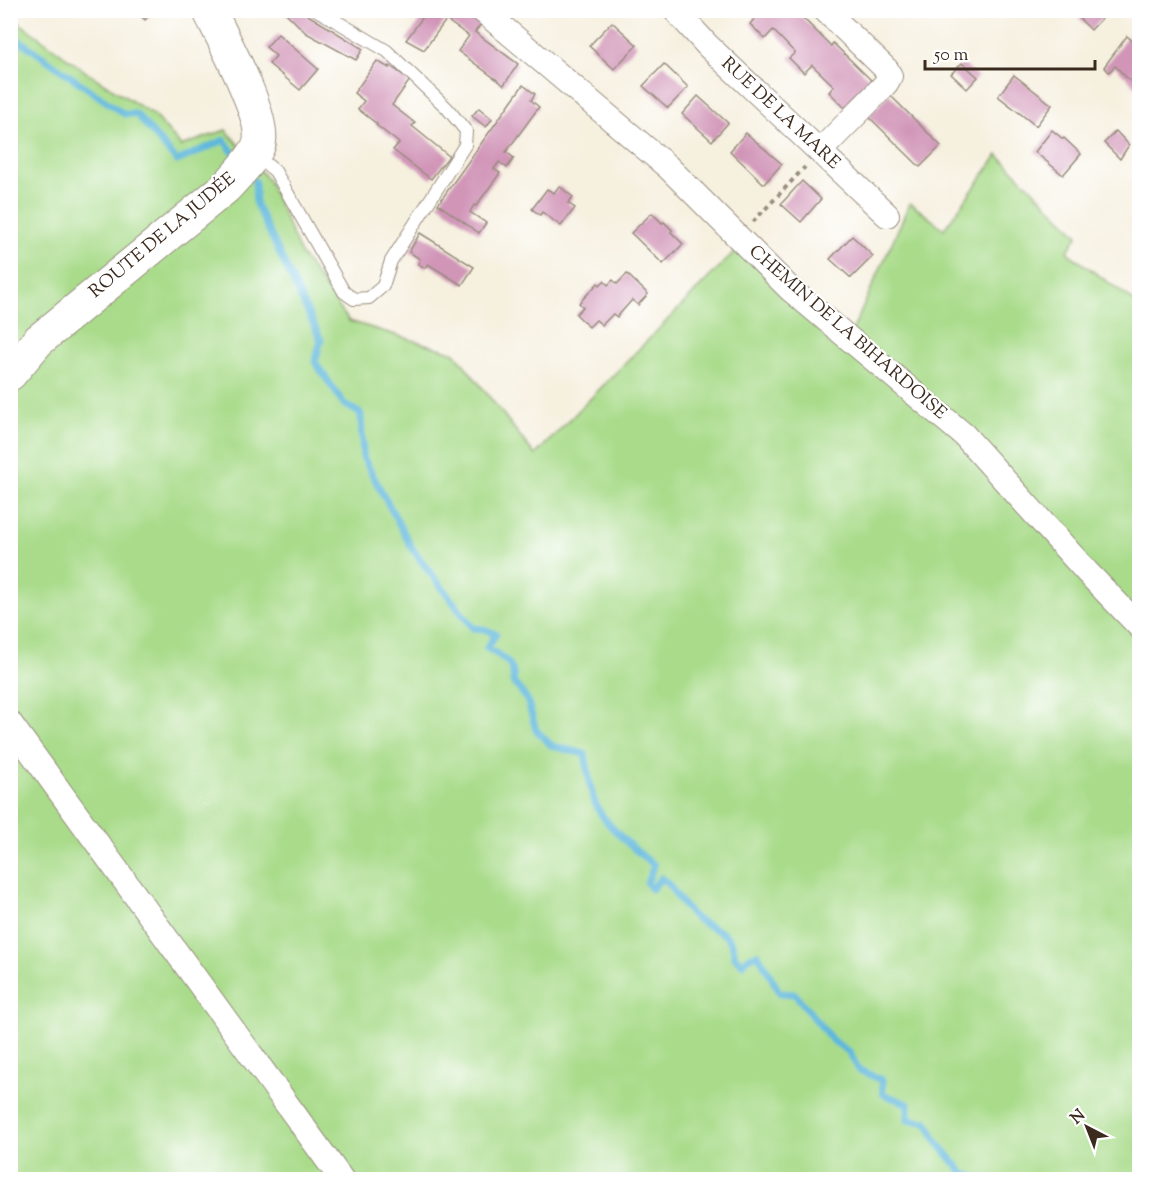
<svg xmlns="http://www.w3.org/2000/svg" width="1150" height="1190" font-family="'Sorts Mill Goudy',serif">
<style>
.grass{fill:#a9db8a;stroke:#728254;stroke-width:1.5}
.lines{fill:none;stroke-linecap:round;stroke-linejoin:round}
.stream{stroke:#5fb7dc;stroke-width:7}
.building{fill:#d195b8}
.lane-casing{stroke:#988d7e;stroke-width:14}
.street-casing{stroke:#988d7e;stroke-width:26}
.secondary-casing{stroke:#988d7e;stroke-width:35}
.path{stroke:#988d7e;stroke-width:4;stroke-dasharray:4.5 4.5;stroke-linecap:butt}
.lane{stroke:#fff;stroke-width:12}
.street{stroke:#fff;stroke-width:24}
.secondary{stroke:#fff;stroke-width:33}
.labels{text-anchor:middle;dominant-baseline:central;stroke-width:4.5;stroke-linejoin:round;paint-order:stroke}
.street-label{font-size:18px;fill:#3b2a1e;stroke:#fff}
</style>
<rect width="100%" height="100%" fill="#fff"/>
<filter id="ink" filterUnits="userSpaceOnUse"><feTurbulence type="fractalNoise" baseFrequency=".0167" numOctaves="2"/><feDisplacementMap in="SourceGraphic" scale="12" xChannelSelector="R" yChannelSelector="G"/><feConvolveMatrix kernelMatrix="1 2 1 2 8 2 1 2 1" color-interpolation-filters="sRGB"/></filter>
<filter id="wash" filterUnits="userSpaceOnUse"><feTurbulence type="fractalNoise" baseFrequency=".008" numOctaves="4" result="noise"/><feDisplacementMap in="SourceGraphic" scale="24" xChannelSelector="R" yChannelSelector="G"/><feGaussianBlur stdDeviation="1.35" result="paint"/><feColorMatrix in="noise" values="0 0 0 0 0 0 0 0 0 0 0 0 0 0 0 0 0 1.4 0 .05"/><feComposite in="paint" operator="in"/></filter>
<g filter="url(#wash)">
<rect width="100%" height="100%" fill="#f6f0df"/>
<!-- grass -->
<polygon class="grass" points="10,16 89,74 154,115 181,146 226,130 268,180 301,254 349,321 455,353 535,455 743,243 849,338 910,203 944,229 998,155 1078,235 1067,252 1139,305 1139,1179 11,1179"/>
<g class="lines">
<!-- stream -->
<g class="stream">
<polyline points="10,34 124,114 136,114 177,161 224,140 232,151"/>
<path d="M255,181L256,204L321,340L315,362L344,404L361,414L363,457L413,550L473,628L484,629L496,634L487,648C502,657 516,663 513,682L527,699L536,730L552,746L585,754C588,769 589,785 594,800C600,821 636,851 654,865L647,883L652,889L661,878L667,882C675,893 683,907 693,916C711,932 732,927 735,957L742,964L750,957L758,954L780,993L795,994L832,1040L849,1052L859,1070L882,1080L883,1094L908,1104V1120L927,1122L937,1142L964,1174L984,1180"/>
</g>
</g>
<g id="blocks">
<!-- building -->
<g class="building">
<polygon points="135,10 154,10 145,20"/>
<polygon points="286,10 300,10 363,49 356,60 306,33 285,12"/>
<polygon points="428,10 474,10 484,20 475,32 518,64 504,85 458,51 469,36 446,20 424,50 406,40"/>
<polygon points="747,10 790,10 791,12 795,10 831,46 833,43 872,81 845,108 829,92 834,86 812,65 804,73 789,58 795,53 773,30 765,39 750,24 755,18"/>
<polygon points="1071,10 1107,10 1107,13 1091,30"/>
<polygon points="612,22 637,45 614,69 589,46"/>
<polygon points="278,34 318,69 300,90 269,64 276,56 266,47"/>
<polygon points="1127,36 1140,48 1140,91 1115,66 1109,72 1104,67"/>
<polygon points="377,61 389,68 390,66 410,80 392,105 415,123 412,126 449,156 431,179 393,150 399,143 376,125 377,124 358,109 364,101 354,93"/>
<polygon points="962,63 978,77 967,89 951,74"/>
<polygon points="664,64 688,87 668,108 643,86"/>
<polygon points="1014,75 1052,105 1036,126 998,96"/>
<polygon points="523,85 535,94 531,100 539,107 506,152 514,158 507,168 499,162 494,169 500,173 476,206 474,205 470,212 486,223 479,233 438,204"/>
<polygon points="889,94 941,146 920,167 868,116"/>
<polygon points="698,96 728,123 712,141 682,114"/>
<polygon points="479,108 492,119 486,127 472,116"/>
<polygon points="1052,130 1063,139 1064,138 1081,154 1063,175 1035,152"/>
<polygon points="1116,131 1129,145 1120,159 1104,143"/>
<polygon points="746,133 782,164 764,184 730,151"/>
<polygon points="802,181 821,199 801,222 781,204"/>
<polygon points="559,186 573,197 568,203 575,208 561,226 542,212 540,215 532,209 547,189 554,193"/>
<polygon points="652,213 662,223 664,222 672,230 671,232 683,244 663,264 631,233"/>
<polygon points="420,233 474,267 462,285 428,264 425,268 418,264 420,259 409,252"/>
<polygon points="852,236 873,256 851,278 830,259"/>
<polygon points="627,274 648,294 638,305 632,300 617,317 613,314 602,325 596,320 589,327 576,314 583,307 579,303 598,283 600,285 604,281 608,285 613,280 617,284"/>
</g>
</g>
</g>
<g filter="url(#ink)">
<use href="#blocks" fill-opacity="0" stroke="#988d7e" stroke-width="1.5"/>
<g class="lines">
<!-- lane casing -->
<g class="lane-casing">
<g id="lane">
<polyline points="317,10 336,21"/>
<polyline points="255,155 275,171 344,292 354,299 369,298 383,286 391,261 465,145 466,131 447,108 387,51 336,21 331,10"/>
</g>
</g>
<!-- street casing -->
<g class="street-casing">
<g id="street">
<polyline points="482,10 668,167 790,289 964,435 1087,572 1140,627"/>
<polyline points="675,10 708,46 887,215"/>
<polyline points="820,151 879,91 887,82 890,76 887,70 825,10"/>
<polyline points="10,723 342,1180"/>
</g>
</g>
<!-- secondary casing -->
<g class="secondary-casing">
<path id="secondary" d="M10,374L38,341L225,188C236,176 254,159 259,144C267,118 222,37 209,10"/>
</g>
<!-- path -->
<polyline class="path" points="753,222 805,167"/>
<!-- lane -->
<use href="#lane" class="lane"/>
<!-- street -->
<use href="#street" class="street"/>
<!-- secondary -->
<use href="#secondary" class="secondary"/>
</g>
</g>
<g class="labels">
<!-- street labels -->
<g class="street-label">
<text transform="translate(780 114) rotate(43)">RUE DE LA MARE</text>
<text transform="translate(163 236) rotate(-40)">ROUTE DE LA JUDÉE</text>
<text transform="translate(847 333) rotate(41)">CHEMIN DE LA BIHARDOISE</text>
</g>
</g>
<!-- margin -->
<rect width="1150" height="1190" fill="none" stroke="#fff" stroke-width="36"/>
<!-- north arrow -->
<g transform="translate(1087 1127) rotate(318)" stroke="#ffffff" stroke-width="4.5" paint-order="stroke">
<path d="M0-4.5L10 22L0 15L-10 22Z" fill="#3b2a1e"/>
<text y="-9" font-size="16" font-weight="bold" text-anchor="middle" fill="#3b2a1e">N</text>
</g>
<!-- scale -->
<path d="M925 60v9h170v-9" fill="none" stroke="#3b2a1e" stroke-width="3"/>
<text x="934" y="60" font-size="18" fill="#3b2a1e" stroke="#ffffff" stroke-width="4.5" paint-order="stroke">50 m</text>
</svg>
